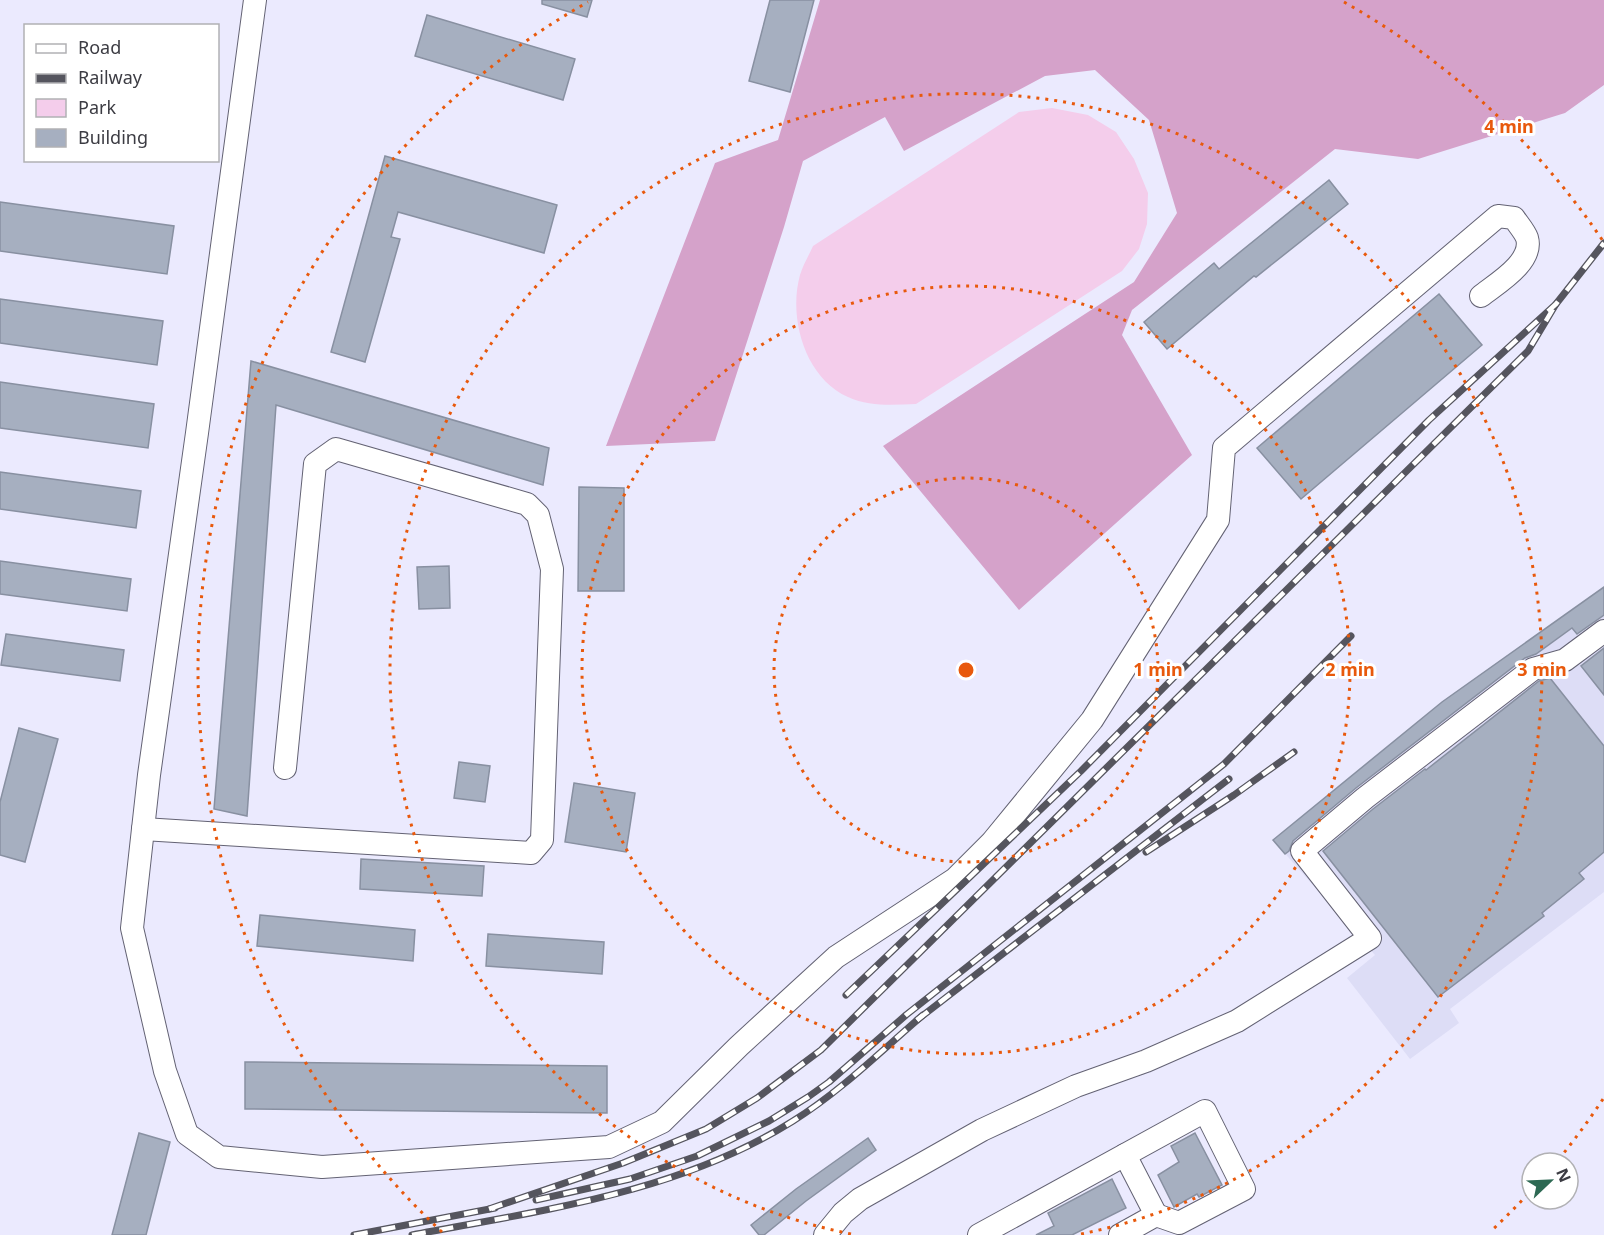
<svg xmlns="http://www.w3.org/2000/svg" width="1604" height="1235" font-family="'Noto Sans',sans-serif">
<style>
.built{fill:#ddddf6}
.green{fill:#f4cdeb}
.forest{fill:#d5a2ca}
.building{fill:#a6afc0;stroke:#8890a1;stroke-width:1.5}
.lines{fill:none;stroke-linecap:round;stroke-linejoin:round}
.minor-casing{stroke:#636273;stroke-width:24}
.minor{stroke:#fff;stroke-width:22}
.rail-casing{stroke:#55555e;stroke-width:7}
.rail{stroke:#fff;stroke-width:4.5;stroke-dasharray:14;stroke-linecap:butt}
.ring{fill:none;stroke:#e8590c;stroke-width:3;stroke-dasharray:3 6}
.centre{fill:#e8590c;stroke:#fff;stroke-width:3}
.ring-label{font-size:18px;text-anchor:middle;font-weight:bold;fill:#e8590c;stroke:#fff;stroke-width:6;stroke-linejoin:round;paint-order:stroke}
</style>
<rect width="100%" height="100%" fill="#ebeafe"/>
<!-- built -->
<polygon class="built" points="1604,587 1604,892 1450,1009 1459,1023 1410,1059 1347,978 1375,955 1273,840 1442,702"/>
<!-- green -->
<path class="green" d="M1052,108L1088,115L1116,132L1134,159L1148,193L1147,224L1139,249L1122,271L916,404C893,405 870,407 848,397C805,378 788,318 800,275C803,265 809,255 813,246L1019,112Z"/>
<!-- forest -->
<polygon class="forest" points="820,0 1604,0 1604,85 1565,113 1418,159 1335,149 1132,310 1122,335 1192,455 1019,610 883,446 1134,282 1177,213 1149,120 1095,70 1045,76 904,151 885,117 803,161 784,227 715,441 606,446 715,163 778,140"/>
<!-- building -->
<g class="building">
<polygon points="542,0 592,0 587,17 542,4"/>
<polygon points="770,0 814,0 790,92 749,81"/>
<polygon points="427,15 575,59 563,100 415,56"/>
<polygon points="385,156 557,205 544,253 398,212 391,237 400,239 365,362 331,352"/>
<polygon points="1329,180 1348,204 1256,277 1254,276 1167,349 1144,322 1214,263 1219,269"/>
<polygon points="0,202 174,226 167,274 0,251"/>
<polygon points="1439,294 1482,345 1301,499 1257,448"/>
<polygon points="0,299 163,321 157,365 0,343"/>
<polygon points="251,361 549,448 543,485 276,405 247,816 214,809"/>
<polygon points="0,382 154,404 148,448 0,428"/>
<polygon points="0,472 141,491 136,528 0,509"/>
<polygon points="579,487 624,488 624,591 578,591"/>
<polygon points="0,561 131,579 127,611 0,594"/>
<polygon points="449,566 450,608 419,609 417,567"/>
<polygon points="1604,587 1604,615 1577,634 1572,628 1536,654 1525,658 1356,788 1293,841 1289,851 1285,854 1273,840 1442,702"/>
<polygon points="6,634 124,650 120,681 1,665"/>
<polygon points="1604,648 1604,695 1581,666"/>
<polygon points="1550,678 1604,746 1604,852 1579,873 1584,879 1542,913 1544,916 1438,997 1323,851 1373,809 1425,769 1426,770 1539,681"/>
<polygon points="19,728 58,739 25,862 0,855 0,802"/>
<polygon points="459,762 490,766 485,802 454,798"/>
<polygon points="574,783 635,793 626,852 565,842"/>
<polygon points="361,859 484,866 482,896 360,889"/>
<polygon points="260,915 415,930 413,961 257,946"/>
<polygon points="488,934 604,942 602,974 486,966"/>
<polygon points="245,1062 607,1066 607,1113 245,1109"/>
<polygon points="139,1133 170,1142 146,1235 112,1235"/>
<polygon points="1195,1133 1222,1185 1199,1197 1197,1194 1174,1207 1158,1175 1179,1162 1171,1146"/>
<polygon points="868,1138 876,1150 806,1201 764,1235 759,1235 751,1225 796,1189"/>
<polygon points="1112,1179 1126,1208 1072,1235 1036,1235 1054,1226 1048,1213"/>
</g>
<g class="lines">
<!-- minor casing -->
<g class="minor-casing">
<g id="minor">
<path d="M255,0L197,433L149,775L132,928L165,1071L187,1134L219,1157L322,1167L609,1147L662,1122L739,1046L836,957L955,879L992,842L1092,720L1218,520L1224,448L1498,216L1514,218C1518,224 1525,232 1527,238C1534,262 1496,284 1481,296"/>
<polyline points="143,829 531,853 542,840 552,569 538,515 527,504 336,449 315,464 285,768"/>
<polyline points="1125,1155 1156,1215"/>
<polyline points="825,1235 843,1213 860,1199 982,1130 1076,1086 1146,1061 1237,1021 1370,938 1302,851 1365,798 1533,669 1565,660 1604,631"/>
<polyline points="979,1235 1205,1111 1244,1189 1179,1223 1156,1215 1120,1235"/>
</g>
</g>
<!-- minor -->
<use href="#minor" class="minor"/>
<!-- rail casing -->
<g class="rail-casing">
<g id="rail">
<polyline points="1146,852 1234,795 1294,752"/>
<polyline points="846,995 1081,771 1429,420 1556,304 1604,243"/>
<polyline points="917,1020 1229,779"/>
<polyline points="536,1200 630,1179 697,1156 769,1121 808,1097 829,1082 906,1015 1224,764 1351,636"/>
<polyline points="489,1209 623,1163 706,1129 757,1098 821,1050 1528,351 1556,304"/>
<polyline points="354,1235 495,1208"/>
<path d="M412,1235C543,1210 678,1193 793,1121C841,1091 881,1051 923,1015"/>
</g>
</g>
<!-- rail -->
<use href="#rail" class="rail"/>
</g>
<!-- distance rings -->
<g class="ring">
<circle cx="966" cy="670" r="192"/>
<circle cx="966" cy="670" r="384"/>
<path d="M851 1234A576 576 0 1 1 1081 1234"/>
<path d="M1603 1099A768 768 0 0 1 1559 1159M1528 1194A768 768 0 0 1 1490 1232M442 1232A768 768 0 0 1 588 2M1344 2A768 768 0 0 1 1603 241"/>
</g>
<circle cx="966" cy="670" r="9" class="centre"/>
<g class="ring-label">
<text x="1509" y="133">4 min</text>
<text x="1158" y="676">1 min</text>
<text x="1350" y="676">2 min</text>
<text x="1542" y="676">3 min</text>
</g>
<!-- legend -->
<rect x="24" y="24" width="195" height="138" fill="#ffffff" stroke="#b1b1b4" stroke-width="1.5"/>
<rect x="36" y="44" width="30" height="9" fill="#ffffff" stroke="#b1b1b4" stroke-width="1.5"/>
<text x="78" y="54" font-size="18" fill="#3c3c43">Road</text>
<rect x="36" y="74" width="30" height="9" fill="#55555e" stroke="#b1b1b4" stroke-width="1.5"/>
<text x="78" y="84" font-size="18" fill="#3c3c43">Railway</text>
<rect x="36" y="99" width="30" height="18" fill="#f4cdeb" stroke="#b1b1b4" stroke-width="1.5"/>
<text x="78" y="114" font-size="18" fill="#3c3c43">Park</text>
<rect x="36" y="129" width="30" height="18" fill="#a6afc0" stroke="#b1b1b4" stroke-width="1.5"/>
<text x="78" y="144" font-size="18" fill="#3c3c43">Building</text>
<!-- north arrow -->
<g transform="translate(1550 1181) rotate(67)"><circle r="28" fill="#ffffff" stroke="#b1b1b4" stroke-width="1.5"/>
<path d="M0-4.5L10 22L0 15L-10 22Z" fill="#2d6953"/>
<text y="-9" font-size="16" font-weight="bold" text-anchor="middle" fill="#3c3c43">N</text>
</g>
</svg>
